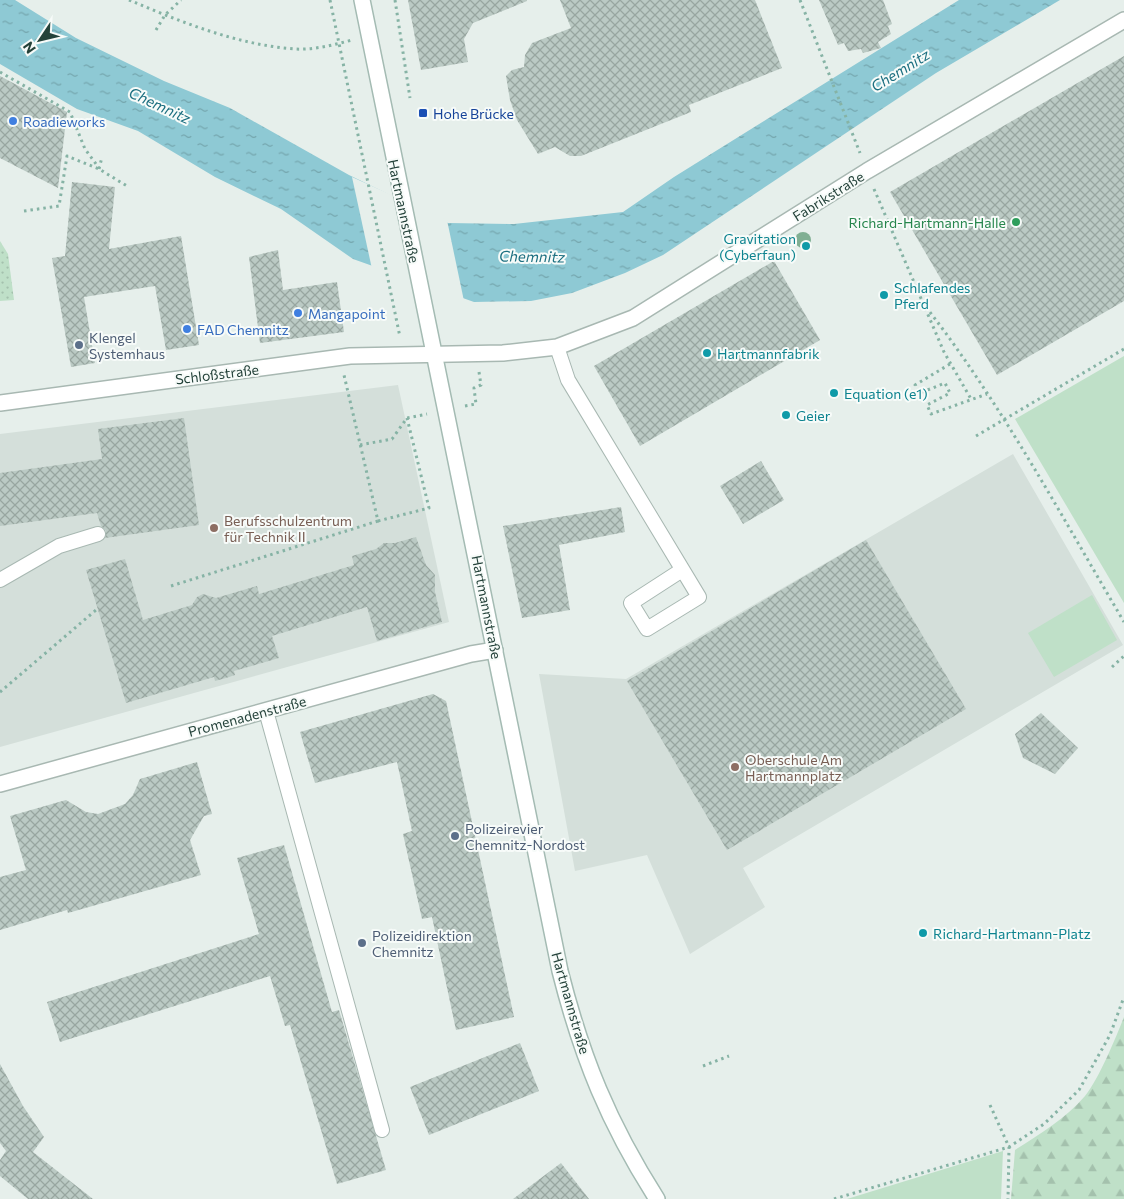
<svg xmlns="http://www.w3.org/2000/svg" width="1124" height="1199" font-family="Commissioner,sans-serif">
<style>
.built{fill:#d4dfda}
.grass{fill:url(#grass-dots)}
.forest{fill:url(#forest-firs)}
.green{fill:#bfe0c8}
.water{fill:url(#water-ripples)}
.pier{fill:#e6efeb}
.building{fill:url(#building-cross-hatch)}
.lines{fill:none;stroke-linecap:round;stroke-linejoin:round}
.lane-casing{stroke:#a8b8b2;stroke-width:16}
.street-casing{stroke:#a8b8b2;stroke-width:18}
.secondary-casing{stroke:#a4bbb3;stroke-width:18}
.path{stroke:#86b3a5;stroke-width:3;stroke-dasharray:2.5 4;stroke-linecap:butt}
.lane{stroke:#fff;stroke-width:14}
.street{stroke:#fff;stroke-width:15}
.secondary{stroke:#fff;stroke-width:15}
.tree{fill:#80af93}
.transit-dot{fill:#1a4fb4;stroke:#f7fbf9;stroke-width:2}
.shop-dot{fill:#3f7fe0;stroke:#f7fbf9;stroke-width:2}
.leisure-dot{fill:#2e9e5b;stroke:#f7fbf9;stroke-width:2}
.culture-dot{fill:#0f9aa8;stroke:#f7fbf9;stroke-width:2}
.service-dot{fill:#5c6f8a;stroke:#f7fbf9;stroke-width:2}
.education-dot{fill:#8d6e63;stroke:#f7fbf9;stroke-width:2}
.labels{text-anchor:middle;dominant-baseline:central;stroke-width:4;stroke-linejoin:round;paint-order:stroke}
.transit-label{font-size:14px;fill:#164399;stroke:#f7fbf9;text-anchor:start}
.shop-label{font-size:14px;fill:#366cbe;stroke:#f7fbf9;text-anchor:start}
.street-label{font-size:14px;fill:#24423a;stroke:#f7fbf9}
.leisure-label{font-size:14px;fill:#27864d;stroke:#f7fbf9;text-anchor:end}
.culture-label{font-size:14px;fill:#0d838f;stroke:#f7fbf9;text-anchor:start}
.service-label{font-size:14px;fill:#4e5e75;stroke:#f7fbf9;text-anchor:start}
.education-label{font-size:14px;fill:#785e54;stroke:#f7fbf9;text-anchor:start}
.water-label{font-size:15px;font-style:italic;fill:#1c6f80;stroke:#f7fbf9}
</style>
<defs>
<pattern id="grass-dots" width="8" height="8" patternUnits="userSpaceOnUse" patternTransform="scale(1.25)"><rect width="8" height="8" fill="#bfe0c8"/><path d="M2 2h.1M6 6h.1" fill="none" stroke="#a4c1ad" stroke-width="1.8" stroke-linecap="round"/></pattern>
<pattern id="forest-firs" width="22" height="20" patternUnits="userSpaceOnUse" patternTransform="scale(1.25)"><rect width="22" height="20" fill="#bfe0c8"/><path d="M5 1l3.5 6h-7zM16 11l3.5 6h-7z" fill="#a4c1ad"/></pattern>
<pattern id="water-ripples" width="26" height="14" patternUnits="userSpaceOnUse" patternTransform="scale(1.25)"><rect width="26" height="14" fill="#8ec9d4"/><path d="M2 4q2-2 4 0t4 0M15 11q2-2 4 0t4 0" fill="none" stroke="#74a5ad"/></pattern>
<pattern id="building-cross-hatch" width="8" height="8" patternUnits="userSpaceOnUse" patternTransform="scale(1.25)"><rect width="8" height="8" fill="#bbcac4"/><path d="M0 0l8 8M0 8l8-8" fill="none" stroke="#98a6a0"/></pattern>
</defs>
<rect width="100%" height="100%" fill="#e6efeb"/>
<!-- built -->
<g class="built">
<polygon points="398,385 449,622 0,747 0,434"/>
<polygon points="1013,454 1123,645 743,868 765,907 690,954 647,855 575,871 539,674 626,679"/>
</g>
<!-- grass -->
<polygon class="grass" points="0,241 8,254 14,300 0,301"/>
<!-- forest -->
<path class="forest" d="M1124,1017V1199H1011L1015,1150C1040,1134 1065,1119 1085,1096C1099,1079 1116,1037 1124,1017Z"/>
<!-- green -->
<g class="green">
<polygon points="1124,356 1124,603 1015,419"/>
<polygon points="1092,595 1117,640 1054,677 1028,633"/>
<polygon points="1003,1151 1001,1199 847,1199"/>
</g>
<!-- water -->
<polygon class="water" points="0,0 15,0 76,38 164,81 230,108 349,175 448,223 514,224 623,212 674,177 959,0 1060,0 936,73 663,255 625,273 572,293 531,301 474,302 353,259 281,209 215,177 138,131 77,109 0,64"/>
<!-- pier -->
<polygon class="pier" points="352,177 447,220 464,301 372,269"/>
<!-- building -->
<g class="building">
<polygon points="408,0 527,0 527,1 473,23 464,39 468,62 421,70"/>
<polygon points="560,0 755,0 782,68 689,105 691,112 581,156 570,156 555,147 538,154 517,120 510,100 506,76 512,70 524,67 525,55 532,43 571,28"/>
<polygon points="819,0 883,0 892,24 888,26 891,34 878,42 881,48 863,53 861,49 848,51 844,43 838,45"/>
<polygon points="1124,56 1124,301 997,375 890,192"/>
<polygon points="0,76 67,112 58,188 0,158"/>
<polygon points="72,182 115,187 109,249 181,236 199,345 166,350 155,286 84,297 95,363 71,367 52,258 65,256"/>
<polygon points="278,250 283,290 337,282 344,332 260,343 249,257"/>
<polygon points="774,261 820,340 640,446 594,366"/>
<polygon points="184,418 199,525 105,538 106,531 101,526 97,513 0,526 0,473 102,459 98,429"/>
<polygon points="761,461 784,500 743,524 720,486"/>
<polygon points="621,507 625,532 559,545 570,610 522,618 503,526"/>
<polygon points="416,537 426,565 435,575 435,592 442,622 377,641 367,607 272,636 279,658 234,671 235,675 226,678 215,681 214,677 126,703 86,570 125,559 143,620 192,605 197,597 203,594 216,598 257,586 259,594 354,565 352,556 376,549 384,543 395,543"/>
<polygon points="866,540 966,709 727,850 627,681"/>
<polygon points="433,694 446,701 514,1017 456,1030 432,917 422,919 403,834 412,831 397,762 315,783 300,732"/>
<polygon points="1041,713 1078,748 1055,774 1023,758 1015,734"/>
<polygon points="197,762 212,814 204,816 190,840 201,875 68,913 67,910 0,930 0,877 26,870 10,816 66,800 86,812 98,814 125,804 133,795 140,779"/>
<polygon points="284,845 332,1012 339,1010 386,1170 337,1184 290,1025 285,1026 270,976 60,1042 47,1002 259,934 237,858"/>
<polygon points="520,1043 539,1091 429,1135 410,1087"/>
<polygon points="0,1064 23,1106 44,1137 33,1152 93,1199 28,1199 0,1176 0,1160 6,1151 0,1143"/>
<polygon points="561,1163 589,1199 513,1199"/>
</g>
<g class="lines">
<!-- lane casing -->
<g class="lane-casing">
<g id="lane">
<polyline points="557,347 568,380 699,597 647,629 631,603 682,570"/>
<polyline points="0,580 59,546 98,534"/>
<polyline points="266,711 382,1130"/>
</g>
</g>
<!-- street casing -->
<g class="street-casing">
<g id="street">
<polyline points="0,403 350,356 503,353 557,347 633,318 867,171 1124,20"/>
<polyline points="0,784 471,654 495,650"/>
</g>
</g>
<!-- secondary casing -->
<g class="secondary-casing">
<path id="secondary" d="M362,0L560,971C582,1058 609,1124 657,1199"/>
</g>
<!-- path -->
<g class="path">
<path d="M129,0C181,22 238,45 295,49C314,50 333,45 352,40"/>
<polyline points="330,0 400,337"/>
<polyline points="395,0 410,98"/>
<polyline points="800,0 860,153"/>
<polyline points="156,30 165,15 181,0"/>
<polyline points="0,72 70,112 85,149 99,168"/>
<polyline points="99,169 102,157"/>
<polyline points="874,189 944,352 971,399"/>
<polyline points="24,211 59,206 67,156 99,169 127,186"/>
<path d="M926,307C1002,405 1061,515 1124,622"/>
<polyline points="950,364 915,385 920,393 945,383 950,393 927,405 931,414 987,394"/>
<polyline points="465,406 476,404 474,388 481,385 479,372"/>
<polyline points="976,436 1124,349"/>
<polyline points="360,445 392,439 407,418 427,414"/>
<polyline points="378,521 429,508 407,418"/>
<polyline points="171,586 378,521 344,375"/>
<polyline points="1112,667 1124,656"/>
<polyline points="0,692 96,610"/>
<polyline points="703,1066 729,1056"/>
<polyline points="990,1105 1009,1147 1008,1199"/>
<polyline points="834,1199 1009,1147 1044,1124 1079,1090 1110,1035 1124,997"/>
</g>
<!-- lane -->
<use href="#lane" class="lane"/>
<!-- street -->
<use href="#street" class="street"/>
<!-- secondary -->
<use href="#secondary" class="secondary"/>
</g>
<!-- trees -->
<circle class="tree" cx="803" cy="240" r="8"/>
<!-- markers -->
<rect class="transit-dot" x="418" y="108" width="10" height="10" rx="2.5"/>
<g class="shop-dot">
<circle cx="13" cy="121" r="5"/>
<circle cx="298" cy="313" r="5"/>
<circle cx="187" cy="329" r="5"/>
</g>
<circle class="leisure-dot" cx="1016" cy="222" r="5"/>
<g class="culture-dot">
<circle cx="806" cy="246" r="5"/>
<circle cx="884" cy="295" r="5"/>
<circle cx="707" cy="353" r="5"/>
<circle cx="834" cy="393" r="5"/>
<circle cx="786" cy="415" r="5"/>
<circle cx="923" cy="933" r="5"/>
</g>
<g class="service-dot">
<circle cx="79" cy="345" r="5"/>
<circle cx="455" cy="836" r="5"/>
<circle cx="362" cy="943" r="5"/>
</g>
<g class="education-dot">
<circle cx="214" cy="528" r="5"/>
<circle cx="735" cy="767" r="5"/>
</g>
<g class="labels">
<!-- transit labels -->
<g class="transit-label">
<text x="433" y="113">Hohe Brücke</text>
</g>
<!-- shop labels -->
<g class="shop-label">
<text x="23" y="121">Roadieworks</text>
<text x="308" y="313">Mangapoint</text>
<text x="197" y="329">FAD Chemnitz</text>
</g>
<!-- street labels -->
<g class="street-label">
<text transform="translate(828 196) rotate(-32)">Fabrikstraße</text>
<text transform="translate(404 211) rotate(78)">Hartmannstraße</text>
<text transform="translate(217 374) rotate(-7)">Schloßstraße</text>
<text transform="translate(487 607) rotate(79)">Hartmannstraße</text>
<text transform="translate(247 716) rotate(-15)">Promenadenstraße</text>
<text transform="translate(571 1003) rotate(74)">Hartmannstraße</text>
</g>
<!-- leisure labels -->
<g class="leisure-label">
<text x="1006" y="222">Richard-Hartmann-Halle</text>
</g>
<!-- culture labels -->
<g class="culture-label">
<text x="796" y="238" text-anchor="end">Gravitation<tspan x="796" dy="16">(Cyberfaun)</tspan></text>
<text x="894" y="287">Schlafendes<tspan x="894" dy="16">Pferd</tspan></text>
<text x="717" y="353">Hartmannfabrik</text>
<text x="844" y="393">Equation (e1)</text>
<text x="796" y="415">Geier</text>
<text x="933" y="933">Richard-Hartmann-Platz</text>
</g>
<!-- service labels -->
<g class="service-label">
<text x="89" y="337">Klengel<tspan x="89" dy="16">Systemhaus</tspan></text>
<text x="465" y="828">Polizeirevier<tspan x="465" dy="16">Chemnitz-Nordost</tspan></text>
<text x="372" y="935">Polizeidirektion<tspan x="372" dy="16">Chemnitz</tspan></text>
</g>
<!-- education labels -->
<g class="education-label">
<text x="224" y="520">Berufsschulzentrum<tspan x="224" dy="16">für Technik II</tspan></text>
<text x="745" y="759">Oberschule Am<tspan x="745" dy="16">Hartmannplatz</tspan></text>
</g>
<!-- water labels -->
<g class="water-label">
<text transform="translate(900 70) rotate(-32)">Chemnitz</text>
<text transform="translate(160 105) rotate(25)">Chemnitz</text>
<text transform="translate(532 256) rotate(1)">Chemnitz</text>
</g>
</g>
<!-- north arrow -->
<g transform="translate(40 40) rotate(235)" stroke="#f7fbf9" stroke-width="4" paint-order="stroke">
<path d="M0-4L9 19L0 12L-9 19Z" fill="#24423a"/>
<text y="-8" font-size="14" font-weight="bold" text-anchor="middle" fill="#24423a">N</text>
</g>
</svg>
